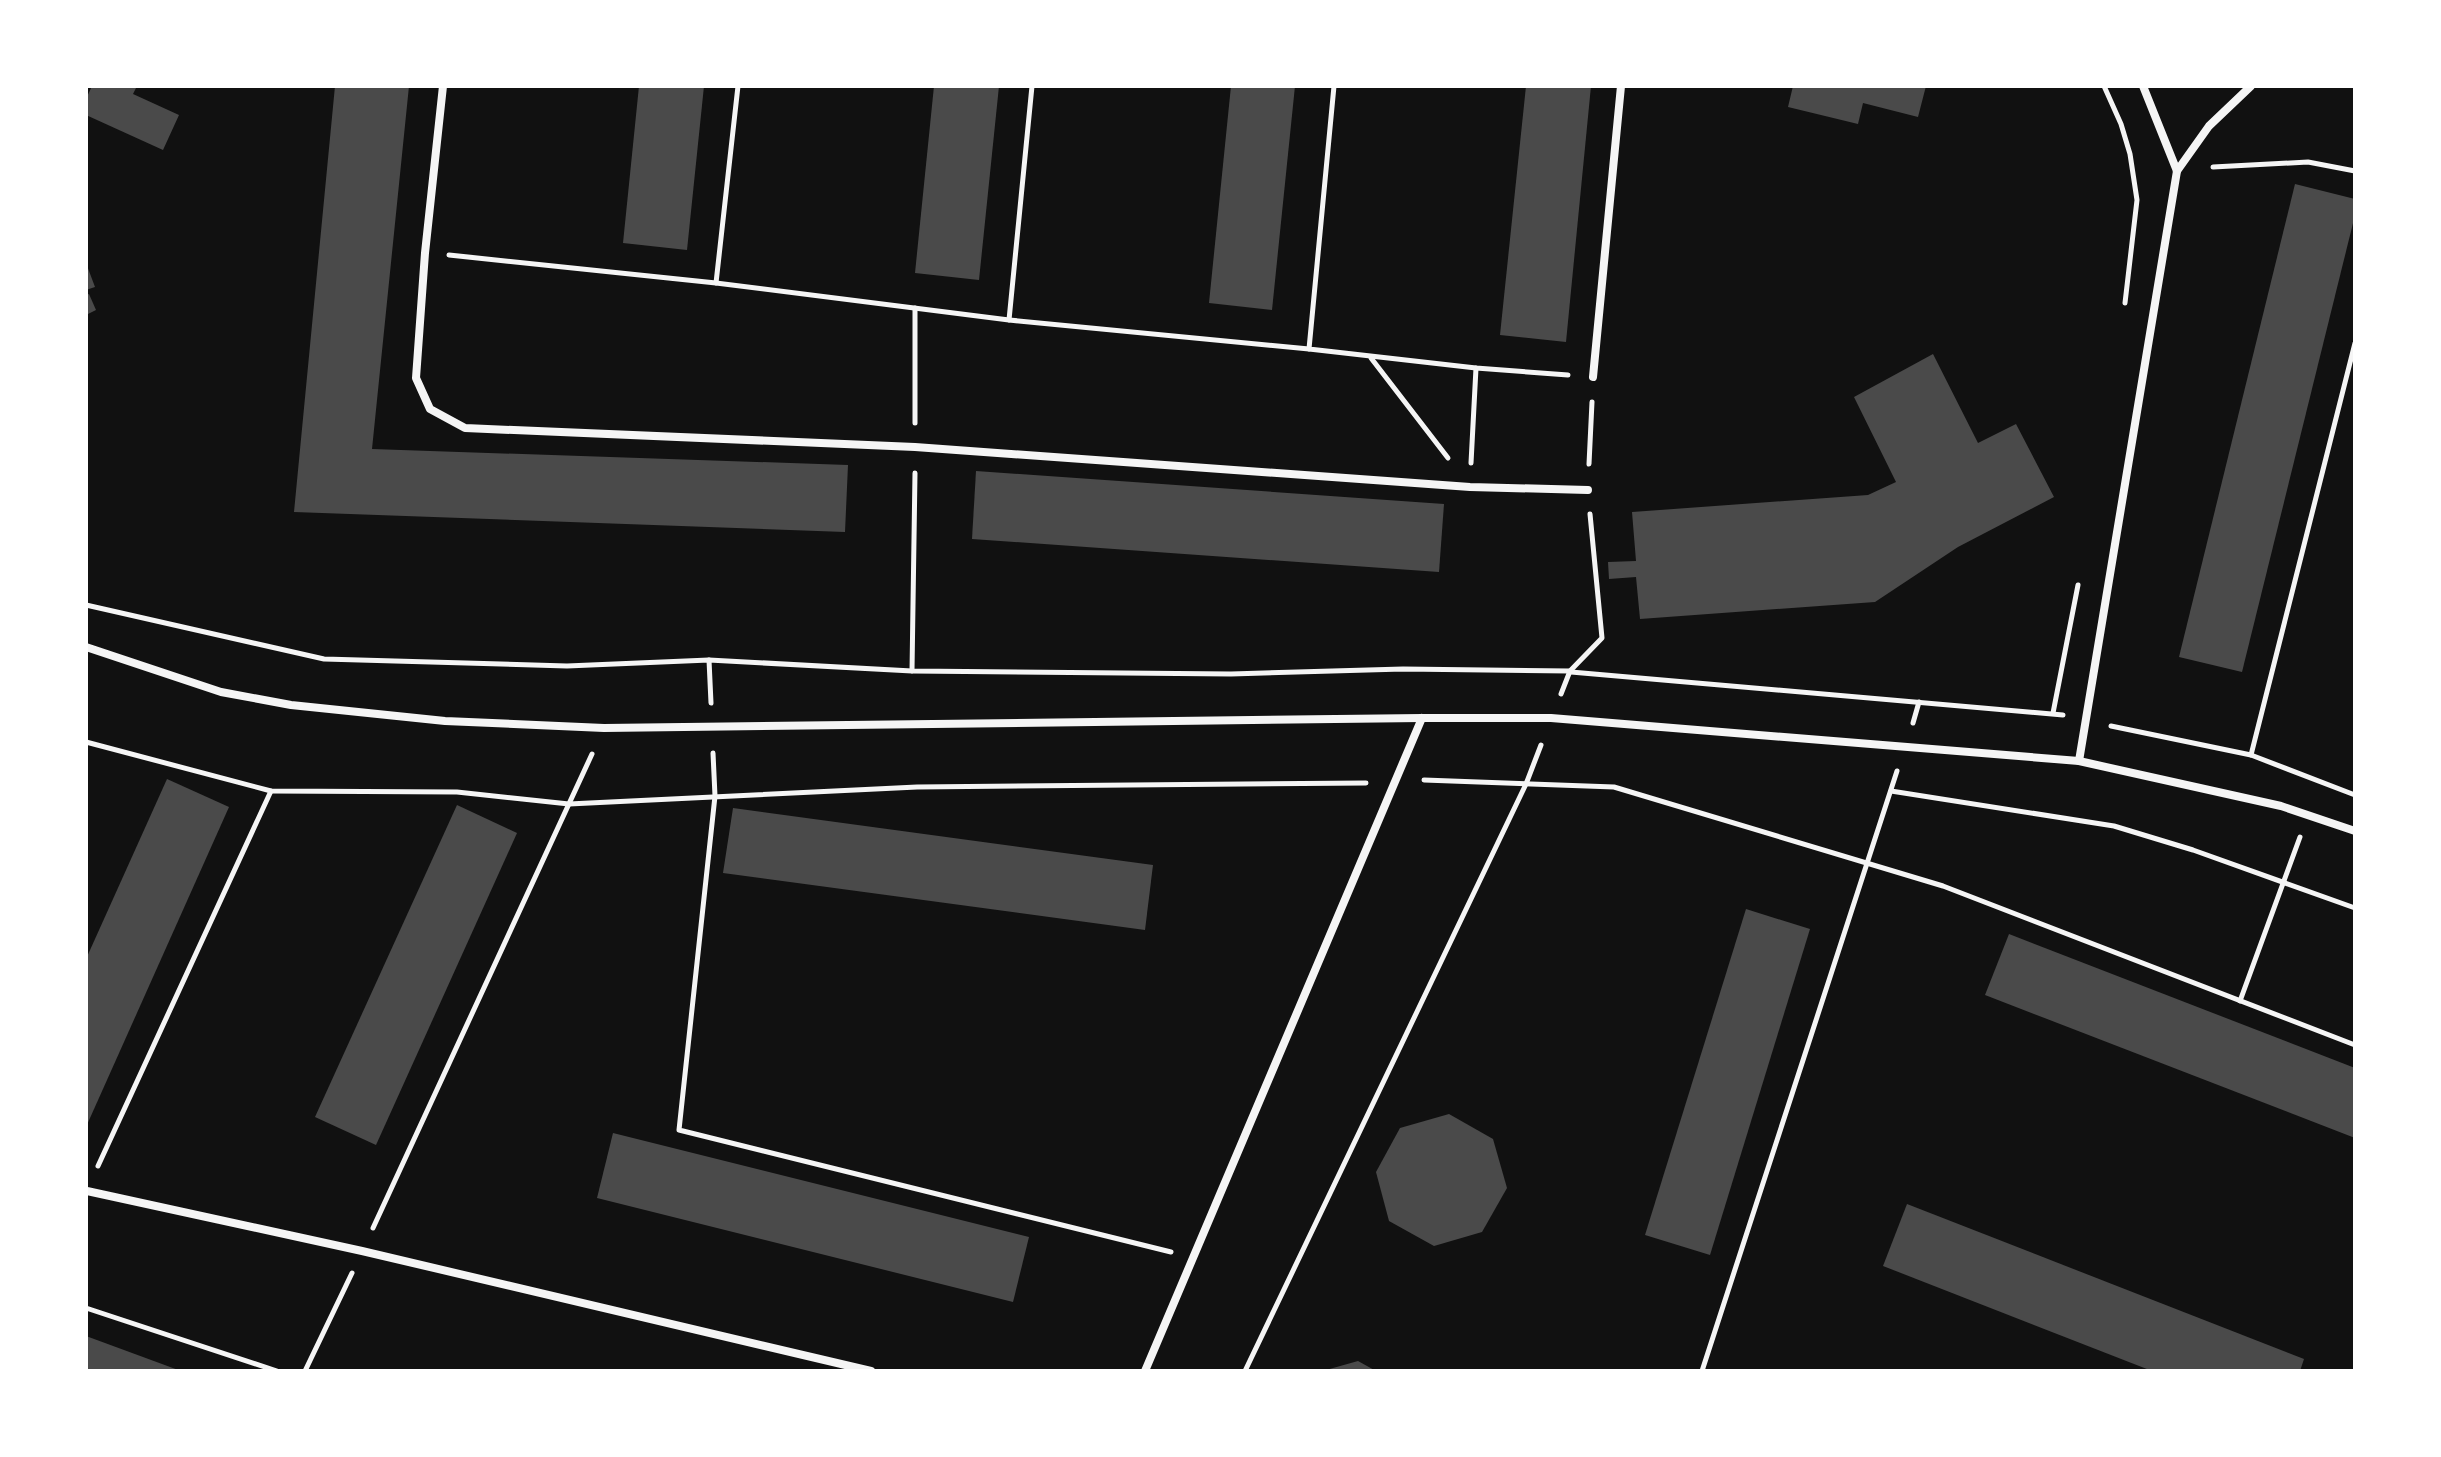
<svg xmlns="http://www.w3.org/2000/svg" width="2441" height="1457" font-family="Commissioner,sans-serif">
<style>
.building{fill:#4a4a4a}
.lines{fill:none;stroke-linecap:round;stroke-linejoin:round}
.path{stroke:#f5f5f5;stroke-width:5}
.minor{stroke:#f5f5f5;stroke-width:8}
</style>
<rect width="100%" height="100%" fill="#111"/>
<!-- building -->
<g class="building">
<polygon points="92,86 137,86 133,94 179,115 163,150 86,115 86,99"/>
<polygon points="335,86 409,86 372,449 848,465 845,532 294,512"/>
<polygon points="639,86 704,86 687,250 623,243"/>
<polygon points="934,86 999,86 979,280 915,273"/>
<polygon points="1231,86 1295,86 1272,310 1209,303"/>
<polygon points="1526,86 1591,86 1566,342 1500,335"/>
<polygon points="1793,86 1926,86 1918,117 1863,103 1858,124 1788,107"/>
<polygon points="2295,184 2355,199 2355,215 2242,672 2179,657"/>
<polygon points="86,263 95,287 86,290"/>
<polygon points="89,294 96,310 86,315 86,295"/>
<polygon points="1933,354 1978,443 2016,424 2054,497 1958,547 1875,602 1640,619 1636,577 1609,579 1608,562 1636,561 1632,512 1868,495 1896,482 1854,397"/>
<polygon points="976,471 1444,504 1439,572 972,539"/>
<polygon points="167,779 229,807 86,1127 86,959"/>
<polygon points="457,805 517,833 376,1145 315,1117"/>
<polygon points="733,808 1153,865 1145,930 723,873"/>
<polygon points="1746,909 1810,929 1710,1255 1645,1235"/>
<polygon points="2009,934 2355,1068 2355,1138 1985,995"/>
<polygon points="1449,1114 1493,1139 1507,1188 1482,1232 1434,1246 1389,1221 1376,1172 1400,1128"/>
<polygon points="613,1133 1029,1237 1013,1302 597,1198"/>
<polygon points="1907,1204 2304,1359 2300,1371 2152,1371 1883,1266"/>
<polygon points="86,1336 181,1371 86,1371"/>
<polygon points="1358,1361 1376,1371 1326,1371 1326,1370"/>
</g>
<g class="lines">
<!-- path -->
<g class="path">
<polyline points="1334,86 1309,349 1476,368 1568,375"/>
<polyline points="2104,86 2121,124 2130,154 2137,200 2125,303"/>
<polyline points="2213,167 2308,162 2355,171"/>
<polyline points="449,255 716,283 1009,320 1032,86"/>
<polyline points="716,283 738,86"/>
<polyline points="915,308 915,423"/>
<polyline points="1009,320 1309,349"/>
<polyline points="1371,358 1448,458"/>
<polyline points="1471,463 1476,368"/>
<polyline points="1589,464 1592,402"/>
<polyline points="86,605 324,659 567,666 709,660 912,671 1231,674 1403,669 1570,671 1561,694"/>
<polyline points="709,660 711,703"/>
<polyline points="912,671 915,473"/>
<polyline points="1570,671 1602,638 1590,514"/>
<polyline points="1571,672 2063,715"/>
<polyline points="2053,713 2078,585"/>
<polyline points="1913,723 1919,702"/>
<polyline points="2111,726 2251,755 2355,795"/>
<polyline points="86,742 271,791 457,792 569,804 917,787 1366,783"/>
<polyline points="713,753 715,796 679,1130 1171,1252"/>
<polyline points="2251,755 2355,343"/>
<polyline points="1424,780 1614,787 1943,886 2355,1045"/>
<polyline points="1891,791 2114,826 2193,850 2355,908"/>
<polyline points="2240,1001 2300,837"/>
<polyline points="98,1166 271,791"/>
<polyline points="373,1228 592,754"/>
<polyline points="86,1308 277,1371"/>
<polyline points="305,1371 352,1273"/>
<polyline points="1245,1371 1526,784 1541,745"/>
<polyline points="1702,1371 1897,771"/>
</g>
<!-- minor -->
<g class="minor">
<polyline points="443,86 425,253 416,378 430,409 465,428 915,447 1470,487 1588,490"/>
<polyline points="2177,171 2209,126 2251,86"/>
<polyline points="1593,377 1621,86"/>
<polyline points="86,647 221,692 291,705 445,721 604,728 1422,718 1551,718 2079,761 2281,806 2355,831"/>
<polyline points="2079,761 2177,171 2143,86"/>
<polyline points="87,1191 362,1251 871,1371"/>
<polyline points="1145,1371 1422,718"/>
</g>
</g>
<!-- border -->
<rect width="2441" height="1457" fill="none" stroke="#ffffff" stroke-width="176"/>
</svg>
